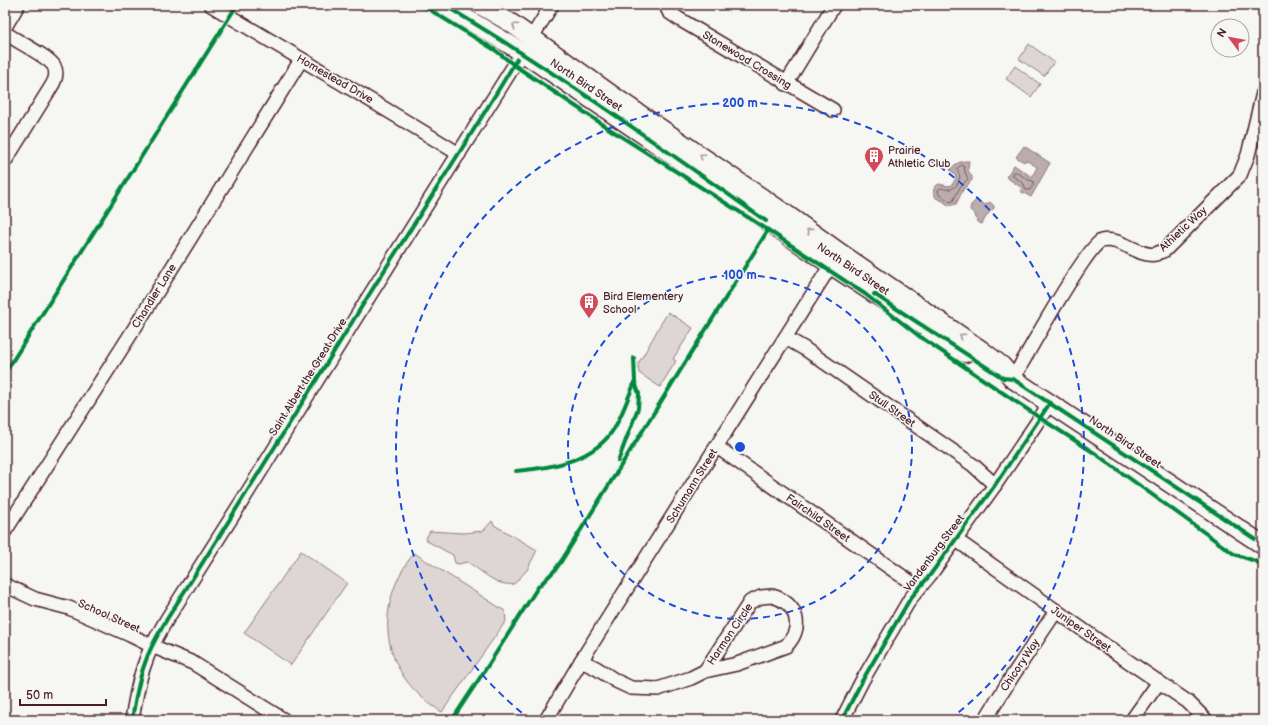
<svg xmlns="http://www.w3.org/2000/svg" width="1268" height="725" font-family="'Balsamiq Sans',sans-serif">
<style>
.green{fill:#ddd6d5;stroke:#947a80}
.water{fill:#bbadae;stroke:#8e747a}
.lines{fill:none;stroke-linecap:round;stroke-linejoin:round}
.shore{stroke:#77585f;stroke-width:1}
.street-casing{stroke:#4a1f2b;stroke-width:16}
.secondary-casing{stroke:#4a1f2b;stroke-width:21}
.street{stroke:#f6f6f2;stroke-width:13}
.secondary{stroke:#f6f6f2;stroke-width:18}
.cycleway-casing{stroke:#f6f6f2;stroke-width:6}
.cycleway{stroke:#00873e;stroke-width:4}
.oneway{stroke:#a99598}
.ring{fill:none;stroke:#1d4ed8;stroke-width:2;stroke-dasharray:7 5}
.labels{text-anchor:middle;dominant-baseline:central;stroke-width:3;stroke-linejoin:round;paint-order:stroke}
.street-label{font-size:11px;fill:#4a1f2b;stroke:#f6f6f2}
.poi-label{font-size:11px;fill:#4a1f2b;stroke:#f6f6f2;text-anchor:start}
.centre{fill:#1d4ed8;stroke:#f6f6f2;stroke-width:2}
.ring-label{font-size:12px;text-anchor:middle;font-weight:bold;fill:#1d4ed8;stroke:#f6f6f2;stroke-width:3;stroke-linejoin:round;paint-order:stroke}
</style>
<rect width="100%" height="100%" fill="#f6f6f2"/>
<filter id="ink" filterUnits="userSpaceOnUse"><feTurbulence type="fractalNoise" baseFrequency=".025" numOctaves="2"/><feDisplacementMap in="SourceGraphic" scale="8" xChannelSelector="R" yChannelSelector="G"/><feConvolveMatrix kernelMatrix="1 2 1 2 8 2 1 2 1" color-interpolation-filters="sRGB"/></filter>
<g filter="url(#ink)">
<!-- green -->
<g class="green">
<polygon points="1029,44 1054,62 1044,76 1019,59"/>
<polygon points="1015,66 1040,84 1031,97 1006,79"/>
<path d="M668,312L693,328L673,359L676,361L660,387L639,373L638,364C649,347 657,329 668,312Z"/>
<path d="M492,521L494,525L537,550L527,570L514,584C495,587 482,570 467,562L459,564L455,563L453,555L425,540L430,531L463,533L483,531Z"/>
<polygon points="301,551 347,583 291,665 244,633"/>
<path d="M414,553L505,611L506,621L442,712C381,676 371,608 414,553Z"/>
</g>
<!-- water -->
<g class="water">
<polygon points="1024,146 1050,163 1031,197 1020,191 1022,188 1006,177 1014,165 1032,177 1037,167 1026,160 1024,162 1016,157"/>
<path d="M969,161L968,170L972,177V180L963,190L956,204L949,206L943,201L936,198C932,192 933,187 939,184L948,186L952,185L956,178L955,174L950,170C955,163 961,161 969,161Z"/>
<polygon points="976,200 985,205 990,202 994,206 994,208 987,215 982,224 977,222 975,214 970,210 971,205"/>
</g>
<g class="lines">
<!-- shore -->
<g class="shore">
<path d="M962,165L964,167L965,172L968,179L960,187L953,201L950,202L945,198L939,195L938,190L941,188C948,190 952,190 957,185L960,177L957,169Z"/>
<polygon points="1014,172 1016,172 1029,180 1033,181 1034,184 1030,190 1026,190 1024,184 1013,176"/>
</g>
<!-- street casing -->
<g class="street-casing">
<g id="street">
<path d="M211,5C293,55 377,103 459,154"/>
<polyline points="666,5 669,12 679,19 833,110"/>
<polyline points="5,27 18,5"/>
<path d="M5,33C15,40 49,57 54,66C58,74 55,81 51,87L5,161"/>
<polyline points="786,84 834,5"/>
<polyline points="786,338 805,349 973,465 995,485"/>
<path d="M1013,379C1023,361 1088,244 1101,241C1121,236 1139,258 1156,254C1159,253 1162,251 1165,250L1240,175L1248,155L1263,93"/>
<polyline points="717,447 919,588"/>
<polyline points="5,531 129,337 301,60"/>
<polyline points="955,539 1103,644 1188,702 1206,720"/>
<polyline points="5,585 35,599 69,608 130,635 152,646 193,663 284,720"/>
<path d="M772,596C798,603 804,628 786,646L737,664L705,671L750,602L761,597Z"/>
<polyline points="581,661 596,668 616,681 631,688 658,689 691,678 705,671"/>
<path d="M132,720C135,701 138,681 145,663C150,647 159,633 167,619L244,498L368,298L552,5"/>
<polyline points="546,720 581,661 836,257"/>
<polyline points="842,720 862,681 910,599 930,575 995,485 1050,403"/>
<polyline points="985,720 1013,675 1056,611"/>
<polyline points="1132,720 1159,682"/>
</g>
</g>
<!-- secondary casing -->
<g class="secondary-casing">
<g id="secondary">
<polyline points="444,5 522,52 650,139 831,265 965,353"/>
<polyline points="480,5 511,23 619,100 787,215 839,252 981,350 1002,366 1013,379 1263,545"/>
</g>
</g>
<!-- street -->
<use href="#street" class="street"/>
<!-- secondary -->
<use href="#secondary" class="secondary"/>
<!-- cycleway casing -->
<g class="cycleway-casing">
<g id="cycleway">
<polyline points="422,5 495,50 514,65 611,130 768,230 865,294 919,336 1040,418 1096,454 1234,554 1255,561 1263,566"/>
<path d="M444,5C555,71 661,147 766,221"/>
<polyline points="874,294 1003,378 1013,379 1255,539"/>
<polyline points="5,373 237,5"/>
<polyline points="618,461 638,408 639,394 635,382 634,358"/>
<path d="M516,471C551,468 595,461 615,427C623,413 628,397 635,382"/>
<path d="M132,720C135,701 138,681 145,663C150,647 159,633 167,619C235,512 301,405 367,298C417,218 469,140 517,59"/>
<polyline points="452,720 489,664 538,587 555,570 562,560 768,230"/>
<polyline points="842,720 862,681 910,599 930,575 995,485 1050,403"/>
</g>
</g>
<!-- cycleway -->
<use href="#cycleway" class="cycleway"/>
</g>
<!-- one-way arrows -->
<defs><path id="oneway-chevron" d="M-2-3.5L2.5 0L-2 3.5" fill="none" stroke-width="1.6" stroke-linecap="round" stroke-linejoin="round"/></defs>
<g class="oneway">
<use href="#oneway-chevron" transform="translate(515 26) rotate(-145)"/>
<use href="#oneway-chevron" transform="translate(702 156) rotate(-146)"/>
<use href="#oneway-chevron" transform="translate(809 231) rotate(-144)"/>
<use href="#oneway-chevron" transform="translate(962 336) rotate(-145)"/>
</g>
</g>
<!-- distance rings -->
<g class="ring">
<circle cx="740" cy="447" r="172"/>
<path d="M531 720A344 344 0 1 1 949 720"/>
</g>
<!-- icons -->
<defs>
<g id="building-pin" transform="scale(1)"><path d="M0 17L-7.5 6A9.5 9.5 0 1 1 7.5 6Z" fill="#d1495b" stroke="#f6f6f2"/><path d="M-4-6H4V6H1V3H-1V6H-4ZM-2.5-4.3h1.7v1.8h-1.7ZM.8-4.3h1.7v1.8H.8ZM-2.5-1h1.7V.8h-1.7ZM.8-1h1.7V.8H.8Z" fill="#fff"/></g>
</defs>
<g fill-rule="evenodd">
<use href="#building-pin" x="874" y="156"/>
<use href="#building-pin" x="589" y="302"/>
</g>
<g class="labels">
<!-- street labels -->
<g class="street-label">
<text transform="translate(747 60) rotate(31)">Stonewood Crossing</text>
<text transform="translate(335 79) rotate(30)">Homestead Drive</text>
<text transform="translate(586 85) rotate(34)">North Bird Street</text>
<text transform="translate(1183 229) rotate(-43)">Athletic Way</text>
<text transform="translate(853 269) rotate(34)">North Bird Street</text>
<text transform="translate(154 296) rotate(-58)">Chandler Lane</text>
<text transform="translate(308 377) rotate(-58)">Saint Albert the Great Drive</text>
<text transform="translate(892 409) rotate(35)">Stull Street</text>
<text transform="translate(1125 442) rotate(34)">North Bird Street</text>
<text transform="translate(692 486) rotate(-58)">Schumann Street</text>
<text transform="translate(818 518) rotate(35)">Fairchild Street</text>
<text transform="translate(934 553) rotate(-53)">Vandenburg Street</text>
<text transform="translate(109 616) rotate(24)">School Street</text>
<text transform="translate(1081 629) rotate(35)">Juniper Street</text>
<text transform="translate(730 634) rotate(-56)">Harmon Circle</text>
<text transform="translate(1020 665) rotate(-56)">Chicory Way</text>
</g>
<!-- poi labels -->
<g class="poi-label">
<text x="888" y="150">Prairie<tspan x="888" dy="13">Athletic Club</tspan></text>
<text x="603" y="296">Bird Elementery<tspan x="603" dy="13">School</tspan></text>
</g>
</g>
<circle cx="740" cy="447" r="6" class="centre"/>
<g class="ring-label">
<text x="740" y="107">200 m</text>
<text x="740" y="279">100 m</text>
</g>
<!-- margin -->
<rect width="1268" height="725" fill="none" stroke="#f6f6f2" stroke-width="20"/>
<rect x="10" y="10" width="1248" height="705" fill="none" stroke="#4a1f2b" stroke-width="1.5" filter="url(#ink)"/>
<!-- north arrow -->
<g transform="translate(1230 38) rotate(302)"><circle r="19" fill="#f6f6f2" stroke="#b1a0a2"/>
<path d="M0-3L7 15L0 10L-7 15Z" fill="#d1495b"/>
<text y="-6" font-size="11" font-weight="bold" text-anchor="middle" fill="#4a1f2b">N</text>
</g>
<!-- scale -->
<path d="M20 699v6h86v-6" fill="none" stroke="#4a1f2b" stroke-width="2"/>
<text x="26" y="699" font-size="12" fill="#4a1f2b" stroke="#f6f6f2" stroke-width="3" paint-order="stroke">50 m</text>
</svg>
